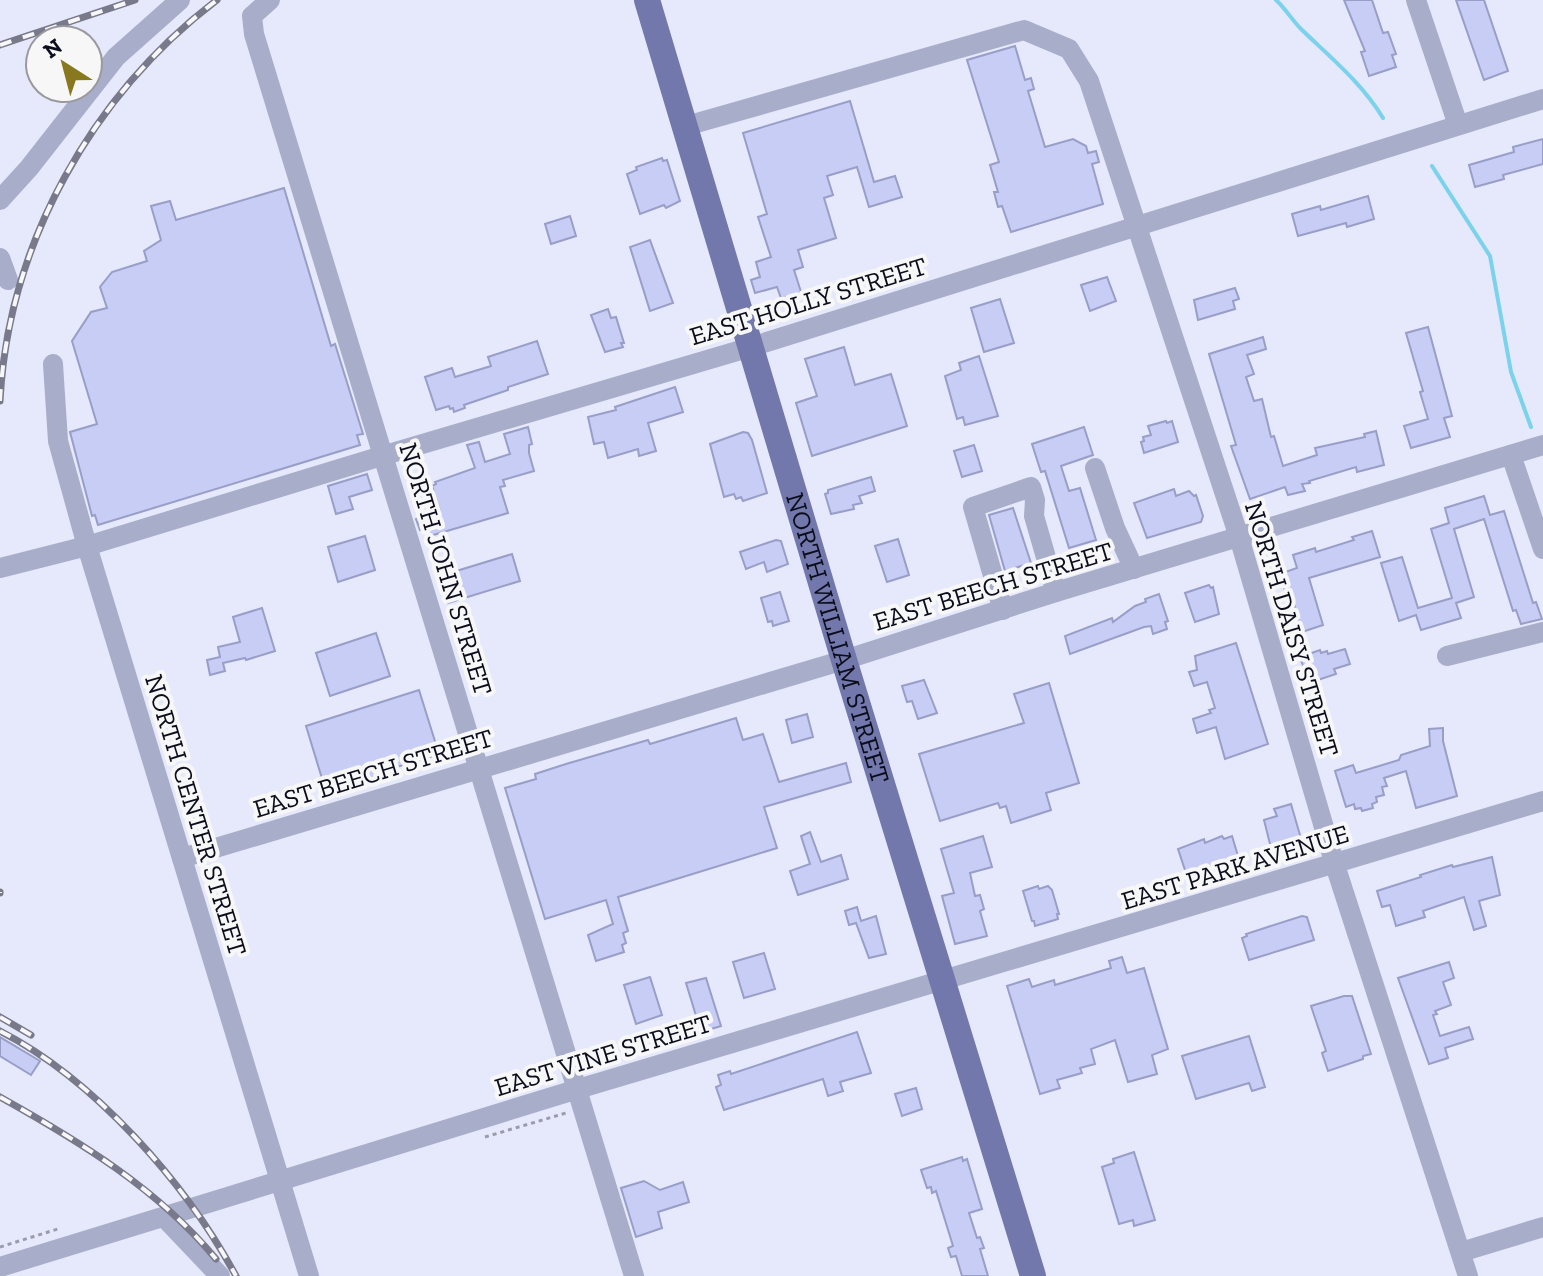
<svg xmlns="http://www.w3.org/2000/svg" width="1543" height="1276" font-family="'Zilla Slab',serif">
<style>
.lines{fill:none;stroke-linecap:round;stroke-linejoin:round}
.stream{stroke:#7ad2ec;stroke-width:4}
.building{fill:#c8cdf5;stroke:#989ec8;stroke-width:2}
.path{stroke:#9a9bad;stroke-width:3;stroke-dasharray:4 4;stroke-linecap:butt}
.minor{stroke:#a8adc9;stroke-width:20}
.major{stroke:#7378ac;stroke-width:26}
.rail-casing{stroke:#78798a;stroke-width:7}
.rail{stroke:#f7f7f7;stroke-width:4;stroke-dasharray:12;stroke-linecap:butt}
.labels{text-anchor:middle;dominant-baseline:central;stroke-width:8;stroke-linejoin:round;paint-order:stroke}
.street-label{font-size:26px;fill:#0c0d1c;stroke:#f7f7f7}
</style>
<rect width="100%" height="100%" fill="#e6e8fb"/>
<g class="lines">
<!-- stream -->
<g class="stream">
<path d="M1276,0C1285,8 1292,20 1301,29C1330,57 1362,83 1383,118"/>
<polyline points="1432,166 1490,256 1511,372 1531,427"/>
</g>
</g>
<!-- building -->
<g class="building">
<polygon points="1344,0 1372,0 1383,33 1388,32 1396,54 1392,55 1396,67 1369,76 1361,52 1365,51"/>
<polygon points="1456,0 1484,0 1508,71 1484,80"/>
<polygon points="1015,46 1025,80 1031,78 1034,89 1028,91 1045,147 1073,139 1086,146 1088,153 1096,151 1099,162 1092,164 1103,204 1011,232 1002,206 998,207 994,192 998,192 990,165 999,162 967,60"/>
<polygon points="850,101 874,182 895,176 902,197 869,207 857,167 827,176 833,195 824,198 836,238 798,250 803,267 794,270 802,295 782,301 777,287 755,293 751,280 760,277 756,262 771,257 758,217 767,214 743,133"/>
<polygon points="1543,139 1543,164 1503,175 1504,179 1475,187 1469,165 1514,152 1513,147"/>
<polygon points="662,158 663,161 667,160 680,201 666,208 664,205 640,214 627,174 637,170 636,167"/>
<polygon points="284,188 331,346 335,344 363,434 357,435 360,445 98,525 95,515 92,516 70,432 97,424 72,341 91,312 107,308 100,287 112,272 147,261 144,251 161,240 151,206 170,201 176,220"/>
<polygon points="1368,196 1374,219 1347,227 1346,223 1298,236 1292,214 1320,206 1321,210"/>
<polygon points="570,216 576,236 551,244 545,224"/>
<polygon points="650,240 673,303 650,311 630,247"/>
<polygon points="1107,277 1116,301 1090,311 1081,285"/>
<polygon points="1235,288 1239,299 1233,301 1235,309 1198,320 1194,300"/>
<polygon points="1000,299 1014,343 984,352 971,308"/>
<polygon points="608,309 611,318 616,317 624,343 621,343 623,347 605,352 591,315"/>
<polygon points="1428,327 1452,416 1444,418 1450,437 1411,448 1404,426 1428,419 1420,392 1423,391 1406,333"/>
<polygon points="1263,337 1266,349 1247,355 1254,374 1246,377 1254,401 1262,399 1271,437 1274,436 1283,466 1317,455 1315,448 1365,437 1364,434 1376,431 1384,465 1357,472 1356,467 1309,481 1310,483 1302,484 1305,491 1288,495 1285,487 1250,499 1231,446 1236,445 1209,354"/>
<polygon points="537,341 548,374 508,387 508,390 464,405 465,408 454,412 453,408 450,409 449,406 436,410 425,377 452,368 455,377 491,366 488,357"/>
<polygon points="844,347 855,385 891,374 907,426 812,456 796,403 817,396 805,359"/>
<polygon points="979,356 998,416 965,425 963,417 957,419 945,376 961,370 959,363"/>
<polygon points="675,387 683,412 648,423 656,451 639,456 638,449 608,458 604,442 594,444 588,417 616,410 615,407"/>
<polygon points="1166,421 1167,423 1172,421 1178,442 1144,453 1141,442 1144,441 1143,437 1151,435 1148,426"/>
<polygon points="528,427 532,444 529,445 529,453 534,471 503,480 505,486 500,487 508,513 430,536 428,528 420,530 416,519 440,511 432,486 436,484 435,482 475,468 467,445 479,442 485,462 510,454 504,434"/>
<polygon points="1084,427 1093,455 1061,466 1069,491 1080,488 1096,540 1069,548 1045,471 1041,472 1032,444"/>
<polygon points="743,432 748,433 752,440 767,493 743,501 741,497 736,499 734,494 724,497 710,444"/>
<polygon points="974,445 982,471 962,477 954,451"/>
<polygon points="367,474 372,490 349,497 353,509 336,514 328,486"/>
<polygon points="871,477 875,491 859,496 862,503 853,505 854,509 831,514 825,494 828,493 828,490"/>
<polygon points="1174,489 1176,496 1189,491 1194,496 1196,495 1203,516 1201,522 1147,538 1134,503"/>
<polygon points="1484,496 1490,515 1504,511 1533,603 1536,602 1542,619 1521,624 1516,610 1513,611 1484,519 1454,529 1474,597 1456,603 1461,618 1421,630 1416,615 1399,621 1381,563 1402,557 1418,608 1452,598 1431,529 1449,523 1445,508"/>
<polygon points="1013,508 1031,563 1005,571 989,515"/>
<polygon points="1372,531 1380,557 1309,578 1323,625 1302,632 1291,593 1286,595 1280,574 1297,568 1293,555 1315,548 1316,552 1354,540 1352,537"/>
<polygon points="365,536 375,570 338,582 328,547"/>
<polygon points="898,539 909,575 887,582 875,546"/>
<polygon points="776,540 781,541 788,564 767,572 764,562 746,569 740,552"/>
<polygon points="512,554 520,581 448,603 440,576"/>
<polygon points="1209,585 1211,588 1213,587 1219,614 1195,622 1185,593"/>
<polygon points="780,592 789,621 773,626 772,621 768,622 761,598"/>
<polygon points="1159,594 1168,621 1165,622 1167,629 1153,634 1151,626 1144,627 1070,654 1065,636 1112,618 1113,622 1135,606 1146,602 1145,599"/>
<polygon points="262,608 275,651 246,660 245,658 223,663 225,671 210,675 207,660 220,657 218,647 240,642 233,617"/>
<polygon points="376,633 390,676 330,696 316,653"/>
<polygon points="1236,643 1268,744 1225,759 1216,727 1197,733 1193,719 1211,713 1209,710 1215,708 1207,682 1194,686 1189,672 1197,670 1195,656"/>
<polygon points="1345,649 1350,664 1334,669 1336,674 1309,683 1300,657 1320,650 1321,653 1327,651 1328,654"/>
<polygon points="924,680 937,713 918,719 912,701 907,702 902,686"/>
<polygon points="1049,683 1079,783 1046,793 1051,810 1011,823 1006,806 1000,808 998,803 940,821 919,754 1024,723 1014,694"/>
<polygon points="419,690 439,754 387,770 389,776 327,795 306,726"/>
<polygon points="807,714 813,737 792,743 786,720"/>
<polygon points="736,718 743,740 763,734 779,782 846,763 851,782 764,807 777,848 618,897 628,931 623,933 626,943 622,945 624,952 596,961 588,935 613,924 606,900 545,919 505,788 536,779 535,774 566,764 648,740 650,744"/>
<polygon points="1443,728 1443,741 1457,796 1416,808 1406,771 1384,778 1387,786 1382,787 1384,795 1376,797 1377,802 1372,804 1373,808 1362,811 1361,808 1355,809 1354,804 1346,807 1335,771 1353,765 1356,773 1399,760 1401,755 1430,746 1429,729"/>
<polygon points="1291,804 1302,842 1272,852 1264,820 1277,816 1274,809"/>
<polygon points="810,832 821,862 841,855 848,879 798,895 790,871 810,864 801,836"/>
<polygon points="983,836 992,867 970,873 975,896 980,895 984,909 980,911 987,936 955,944 942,896 954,893 941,849"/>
<polygon points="1222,836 1224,839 1232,836 1241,866 1191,880 1190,875 1187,876 1178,849 1204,839 1205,843"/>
<polygon points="1492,857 1500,895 1479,901 1486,926 1474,930 1464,897 1423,911 1425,917 1396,926 1390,905 1382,907 1377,891 1421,877 1420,875 1452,865 1453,867"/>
<polygon points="1038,886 1039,889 1048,886 1052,890 1059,914 1057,914 1058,919 1035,926 1034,921 1032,921 1023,891"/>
<polygon points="857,907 861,921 876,916 886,954 869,958 856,923 849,925 845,911"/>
<polygon points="1302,916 1307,917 1314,940 1249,960 1242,938 1247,936 1246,934"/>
<polygon points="764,953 775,989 744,998 733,962"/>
<polygon points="1122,957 1127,973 1144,968 1168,1049 1152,1055 1157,1074 1128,1082 1115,1040 1091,1049 1095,1064 1080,1068 1082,1073 1057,1080 1060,1088 1040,1094 1007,986 1029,979 1032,987 1054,980 1055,985 1111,968 1109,961"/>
<polygon points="1449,962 1454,978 1443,982 1451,1005 1435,1011 1437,1014 1433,1015 1440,1036 1469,1027 1473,1039 1445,1048 1448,1058 1429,1064 1398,978"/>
<polygon points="650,977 662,1015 636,1024 624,985"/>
<polygon points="706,978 721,1026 701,1032 686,983"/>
<polygon points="1344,996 1352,996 1371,1054 1363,1056 1363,1059 1328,1071 1322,1053 1326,1051 1311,1006"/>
<polygon points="857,1032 871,1073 840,1082 843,1091 828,1096 823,1079 724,1110 716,1087 721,1085 718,1075 730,1071 731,1074"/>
<polygon points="1249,1036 1265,1087 1252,1091 1249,1083 1196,1099 1182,1056"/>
<polygon points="0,1037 40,1061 31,1075 0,1056"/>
<polygon points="916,1088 922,1109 902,1116 895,1094"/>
<polygon points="1134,1152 1155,1220 1134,1226 1133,1220 1119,1224 1102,1167 1114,1163 1113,1159"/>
<polygon points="962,1157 963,1161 967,1159 982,1209 969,1213 977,1238 980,1237 984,1248 980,1249 988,1276 962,1276 956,1256 951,1257 948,1248 953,1246 936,1191 932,1193 931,1187 927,1188 921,1170"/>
<polygon points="644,1181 660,1190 683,1182 689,1202 658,1212 662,1228 636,1237 621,1188"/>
</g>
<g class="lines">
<!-- path -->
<g class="path">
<polyline points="485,1137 566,1113"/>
<polyline points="0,1247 61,1228"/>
</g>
<!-- minor -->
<g class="minor">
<polyline points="270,0 252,16 254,34 634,1276"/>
<polyline points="1416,0 1458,125"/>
<polyline points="686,126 1024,30 1069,49 1089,81 1239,537 1335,865 1468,1276"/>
<polyline points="0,200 29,168 116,57 180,0"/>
<polyline points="0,258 8,280"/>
<polyline points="53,364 58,441 87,546 309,1276"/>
<polyline points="1511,455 1543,549"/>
<polyline points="1095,468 1115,528 1134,569"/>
<polyline points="0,568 87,546 385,455 751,347 1543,99"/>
<polyline points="1003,610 973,507 1031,487 1035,500 1034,516 1056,592"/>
<polyline points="1447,656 1543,632"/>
<polyline points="182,858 844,660 1056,592 1543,445"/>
<polyline points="164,1217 220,1276"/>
<polyline points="1461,1252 1543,1227"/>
<polyline points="0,1267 578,1089 1543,801"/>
</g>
<!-- major -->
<path class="major" id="s1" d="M647,0L844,660L1033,1276"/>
<!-- rail casing -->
<g class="rail-casing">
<g id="rail">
<polyline points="0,45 135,0"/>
<path d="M0,401C8,244 92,95 217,0"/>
<polyline points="0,892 0,893"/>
<polyline points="0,1017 31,1035"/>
<path d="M0,1031C94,1079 186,1183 236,1276"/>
<path d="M0,1097C79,1141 158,1189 216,1259"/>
</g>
</g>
<!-- rail -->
<use href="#rail" class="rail"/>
</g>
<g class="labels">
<!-- street labels -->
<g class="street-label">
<text transform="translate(808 301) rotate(-17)">EAST HOLLY STREET</text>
<text transform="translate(446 569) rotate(73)">NORTH JOHN STREET</text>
<text transform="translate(993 586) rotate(-17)">EAST BEECH STREET</text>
<text transform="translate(1292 629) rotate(73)">NORTH DAISY STREET</text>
<text stroke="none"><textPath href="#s1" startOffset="666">NORTH WILLIAM STREET</textPath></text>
<text transform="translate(373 773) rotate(-17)">EAST BEECH STREET</text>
<text transform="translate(196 815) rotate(73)">NORTH CENTER STREET</text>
<text transform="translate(1235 867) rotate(-17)">EAST PARK AVENUE</text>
<text transform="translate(603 1055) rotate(-17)">EAST VINE STREET</text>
</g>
</g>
<!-- north arrow -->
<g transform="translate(64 64) rotate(324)"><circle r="38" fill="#f7f7f7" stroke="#99999f" stroke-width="2"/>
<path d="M0-6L14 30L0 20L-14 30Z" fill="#89791e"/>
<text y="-12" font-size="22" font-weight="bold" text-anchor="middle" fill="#0c0d1c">N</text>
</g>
</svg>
